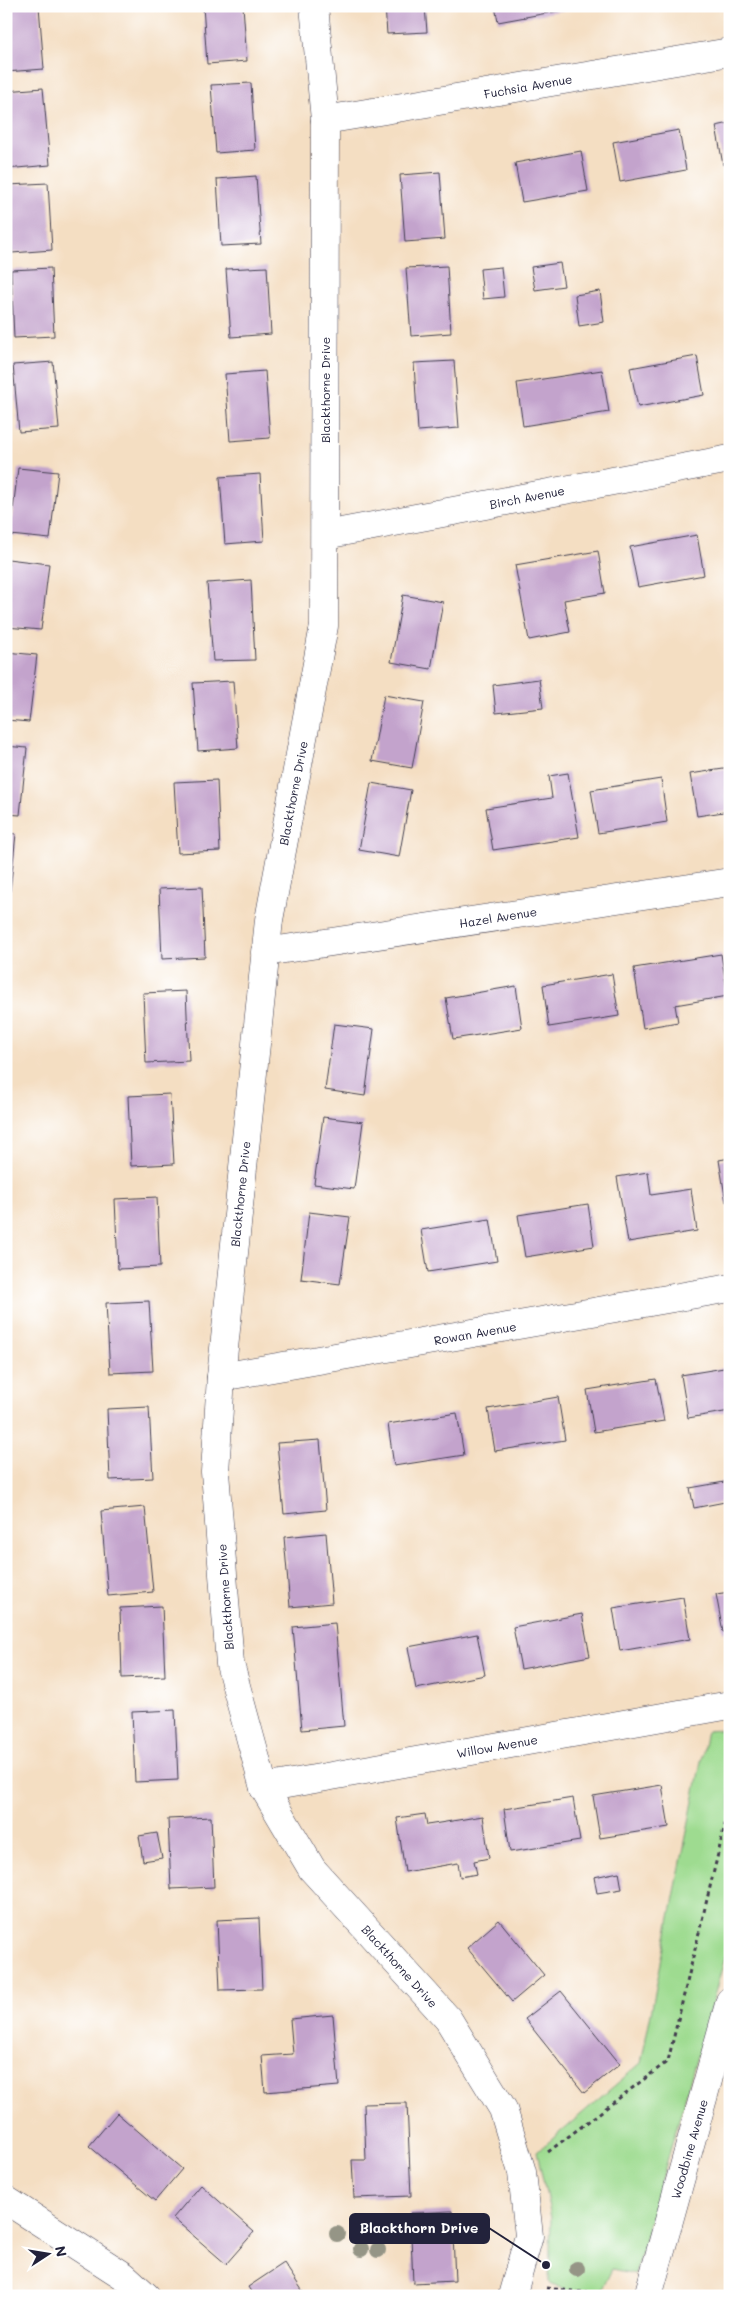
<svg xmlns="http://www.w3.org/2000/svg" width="736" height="2302" font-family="Mali,sans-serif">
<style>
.green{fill:#9edb90;stroke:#607e66}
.building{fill:#c3a3cc}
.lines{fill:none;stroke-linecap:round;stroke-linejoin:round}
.street-casing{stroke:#423e4f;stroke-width:29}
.path{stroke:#423e4f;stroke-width:3;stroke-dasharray:4 4;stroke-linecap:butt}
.street{stroke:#fff;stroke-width:28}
.tree{fill:#959586}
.labels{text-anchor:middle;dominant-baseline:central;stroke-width:5;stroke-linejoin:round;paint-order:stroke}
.street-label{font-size:12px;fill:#22223b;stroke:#fff}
.leader{fill:none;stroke:#22223b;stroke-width:2}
.callout-dot{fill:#22223b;stroke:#fff;stroke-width:2}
.callout{fill:#22223b;stroke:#22223b;stroke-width:2}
.callout-label{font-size:14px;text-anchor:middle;font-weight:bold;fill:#fff}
</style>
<rect width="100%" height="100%" fill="#fff"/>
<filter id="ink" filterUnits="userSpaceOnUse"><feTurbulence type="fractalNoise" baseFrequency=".02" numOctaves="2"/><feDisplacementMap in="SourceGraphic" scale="10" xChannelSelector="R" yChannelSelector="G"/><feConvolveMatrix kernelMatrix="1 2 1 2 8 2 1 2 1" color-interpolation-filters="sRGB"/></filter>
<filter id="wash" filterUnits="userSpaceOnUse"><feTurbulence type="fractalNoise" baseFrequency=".0096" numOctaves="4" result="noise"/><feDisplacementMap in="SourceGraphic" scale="20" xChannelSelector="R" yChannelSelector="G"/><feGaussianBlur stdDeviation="1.12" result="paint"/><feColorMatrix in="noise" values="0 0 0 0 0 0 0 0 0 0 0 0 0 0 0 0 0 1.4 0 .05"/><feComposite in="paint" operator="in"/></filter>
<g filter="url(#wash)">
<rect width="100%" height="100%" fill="#f4dec2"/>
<!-- green -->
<polygon class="green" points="730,1729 730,1940 635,2274 612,2269 599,2296 576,2296 549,2282 551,2217 537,2152 641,2063 707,1731"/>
<g id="blocks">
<!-- building -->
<g class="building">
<polygon points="6,6 39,6 44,69 6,72"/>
<polygon points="203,6 243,6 247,61 207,64"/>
<polygon points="385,6 425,6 427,32 387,34"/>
<polygon points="495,6 563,6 564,10 498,22"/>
<polygon points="251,83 255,150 216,153 211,85"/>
<polygon points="43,88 50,165 6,169 6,91"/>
<polygon points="730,123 730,164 723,165 716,126"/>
<polygon points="679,130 686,170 620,182 613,142"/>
<polygon points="581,151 588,191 522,202 515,163"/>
<polygon points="440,172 445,239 405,242 400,175"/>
<polygon points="256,176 261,244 221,246 217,179"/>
<polygon points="48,183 52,250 12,253 8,185"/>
<polygon points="560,263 564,286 535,290 531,267"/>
<polygon points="447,266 451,333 411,336 406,268"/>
<polygon points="267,267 271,334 231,337 226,269"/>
<polygon points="501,267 504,297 483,299 480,269"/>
<polygon points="51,268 54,336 14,338 11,270"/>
<polygon points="600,291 604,322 579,326 575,295"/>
<polygon points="697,356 704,395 638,407 630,368"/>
<polygon points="454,361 459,428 418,431 414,363"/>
<polygon points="53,362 59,429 19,432 13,365"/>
<polygon points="602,370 609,412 523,426 517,383"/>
<polygon points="265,371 270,438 230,441 225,374"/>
<polygon points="18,468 58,472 50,539 10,535"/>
<polygon points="260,474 264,541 225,544 220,477"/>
<polygon points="697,535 704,575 638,587 630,547"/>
<polygon points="598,551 605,593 564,600 570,632 529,640 515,565"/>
<polygon points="8,559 49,564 41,630 6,627"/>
<polygon points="251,580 255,660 213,661 207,583"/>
<polygon points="403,595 443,602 431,669 391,662"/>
<polygon points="6,652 37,655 29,722 6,720"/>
<polygon points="539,679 543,708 496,713 493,685"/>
<polygon points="233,681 238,748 198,751 193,683"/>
<polygon points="384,695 424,702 412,768 372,761"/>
<polygon points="6,746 27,748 20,815 6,814"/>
<polygon points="730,768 730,811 697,816 690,774"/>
<polygon points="568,773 579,837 493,850 486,808 552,798 549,776"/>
<polygon points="661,779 667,822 598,833 591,790"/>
<polygon points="217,780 220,851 178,853 174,782"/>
<polygon points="371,783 411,790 399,857 359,850"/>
<polygon points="6,833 16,834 9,901 6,901"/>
<polygon points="202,887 205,957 162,959 159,889"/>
<polygon points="721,954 728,996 675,1005 678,1022 643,1028 634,968"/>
<polygon points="612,974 619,1016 549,1027 543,985"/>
<polygon points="516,986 522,1028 453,1039 446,998"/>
<polygon points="186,991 189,1061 146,1063 143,993"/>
<polygon points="334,1024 374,1029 365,1096 325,1090"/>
<polygon points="170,1094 174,1164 131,1166 128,1096"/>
<polygon points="323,1117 363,1122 354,1189 314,1184"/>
<polygon points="730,1158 730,1202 726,1202 719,1160"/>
<polygon points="648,1172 651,1195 691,1189 697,1231 628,1242 617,1177"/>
<polygon points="157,1197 160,1267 118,1269 115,1199"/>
<polygon points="588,1204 594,1246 525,1257 518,1215"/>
<polygon points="309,1212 350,1217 340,1284 301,1279"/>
<polygon points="490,1219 497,1261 428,1272 421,1230"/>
<polygon points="149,1301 153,1371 110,1373 106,1303"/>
<polygon points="730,1367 730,1411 688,1418 681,1375"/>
<polygon points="656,1379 664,1421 594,1432 587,1390"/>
<polygon points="558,1397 565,1440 495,1451 488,1409"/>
<polygon points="149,1407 153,1478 110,1480 107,1409"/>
<polygon points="457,1413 464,1455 394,1466 388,1424"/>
<polygon points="320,1440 326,1510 284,1514 277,1443"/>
<polygon points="730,1481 730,1501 694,1508 690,1488"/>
<polygon points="145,1507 153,1592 108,1596 101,1511"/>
<polygon points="326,1533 332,1603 290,1607 284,1537"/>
<polygon points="730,1592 730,1631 723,1632 716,1594"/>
<polygon points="683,1597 690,1639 620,1651 613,1608"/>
<polygon points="162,1606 165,1676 122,1678 120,1608"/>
<polygon points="582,1614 590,1656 521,1669 513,1627"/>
<polygon points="335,1623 344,1726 302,1730 293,1627"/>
<polygon points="477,1634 485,1675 416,1689 408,1647"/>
<polygon points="175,1710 178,1780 135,1782 132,1712"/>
<polygon points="662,1785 669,1827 600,1838 593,1796"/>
<polygon points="573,1798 580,1841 510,1852 504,1809"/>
<polygon points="425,1814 427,1825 483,1816 489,1858 474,1861 477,1874 460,1877 458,1863 405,1872 397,1818"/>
<polygon points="211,1817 214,1887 171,1889 168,1819"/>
<polygon points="157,1833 162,1858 143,1861 139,1836"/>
<polygon points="619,1872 622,1889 597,1893 594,1877"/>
<polygon points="259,1918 262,1989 220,1990 217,1920"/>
<polygon points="499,1920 544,1975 512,2002 467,1948"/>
<polygon points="561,1991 620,2064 584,2093 525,2019"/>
<polygon points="333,2015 339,2086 265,2092 262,2056 293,2054 290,2019"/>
<polygon points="407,2103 411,2196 354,2198 352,2160 366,2160 364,2104"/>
<polygon points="117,2113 182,2169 155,2201 89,2146"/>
<polygon points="201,2185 254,2232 226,2264 173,2218"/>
<polygon points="452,2211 455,2281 413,2283 410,2213"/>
<polygon points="284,2263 306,2296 254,2296 248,2287"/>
</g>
</g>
</g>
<g filter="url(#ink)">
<use href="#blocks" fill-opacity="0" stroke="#423e4f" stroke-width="1"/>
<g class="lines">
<!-- street casing -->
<g class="street-casing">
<g id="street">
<polyline points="314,6 325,120 324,626 269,920 221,1377 215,1472 230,1664 264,1788 312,1869 448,2019 503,2109 522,2172 529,2236 512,2296"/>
<polyline points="325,120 730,52"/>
<polyline points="325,535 730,459"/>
<polyline points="265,952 730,882"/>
<polyline points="221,1377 730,1288"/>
<polyline points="264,1788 730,1705"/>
<polyline points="6,2200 124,2276 146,2296"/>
<polyline points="648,2296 730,2001"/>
</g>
</g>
<!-- path -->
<g class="path">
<polyline points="548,2152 668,2061 730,1804"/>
<polyline points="546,2288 616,2296"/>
</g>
<!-- street -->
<use href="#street" class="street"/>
</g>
<!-- trees -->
<g class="tree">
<circle cx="337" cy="2234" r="8"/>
<circle cx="361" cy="2249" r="8"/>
<circle cx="378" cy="2250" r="8"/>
<circle cx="577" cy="2269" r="8"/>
</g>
</g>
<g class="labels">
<!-- street labels -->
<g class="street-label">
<text transform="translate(528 86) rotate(-10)">Fuchsia Avenue</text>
<text transform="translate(325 390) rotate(-90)">Blackthorne Drive</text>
<text transform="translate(527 497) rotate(-11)">Birch Avenue</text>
<text transform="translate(293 793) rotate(-79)">Blackthorne Drive</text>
<text transform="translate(498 917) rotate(-9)">Hazel Avenue</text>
<text transform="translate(240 1194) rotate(-84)">Blackthorne Drive</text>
<text transform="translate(475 1333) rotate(-10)">Rowan Avenue</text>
<text transform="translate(225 1597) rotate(-94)">Blackthorne Drive</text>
<text transform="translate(497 1746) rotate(-10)">Willow Avenue</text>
<text transform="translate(400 1966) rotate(48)">Blackthorne Drive</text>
<text transform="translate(689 2149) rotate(-74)">Woodbine Avenue</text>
</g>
</g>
<!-- callouts -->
<path class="leader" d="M546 2265L489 2228"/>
<circle class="callout-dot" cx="546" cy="2265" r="5"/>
<rect class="callout" x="350" y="2214" width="139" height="29" rx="5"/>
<g class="callout-label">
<text x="419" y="2233">Blackthorn Drive</text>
</g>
<!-- margin -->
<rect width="736" height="2302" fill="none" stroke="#fff" stroke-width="25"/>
<!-- north arrow -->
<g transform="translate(48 2254) rotate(78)" stroke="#ffffff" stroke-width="4" paint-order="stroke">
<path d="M0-4L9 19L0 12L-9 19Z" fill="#22223b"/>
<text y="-8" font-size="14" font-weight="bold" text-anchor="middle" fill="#22223b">N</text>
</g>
</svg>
